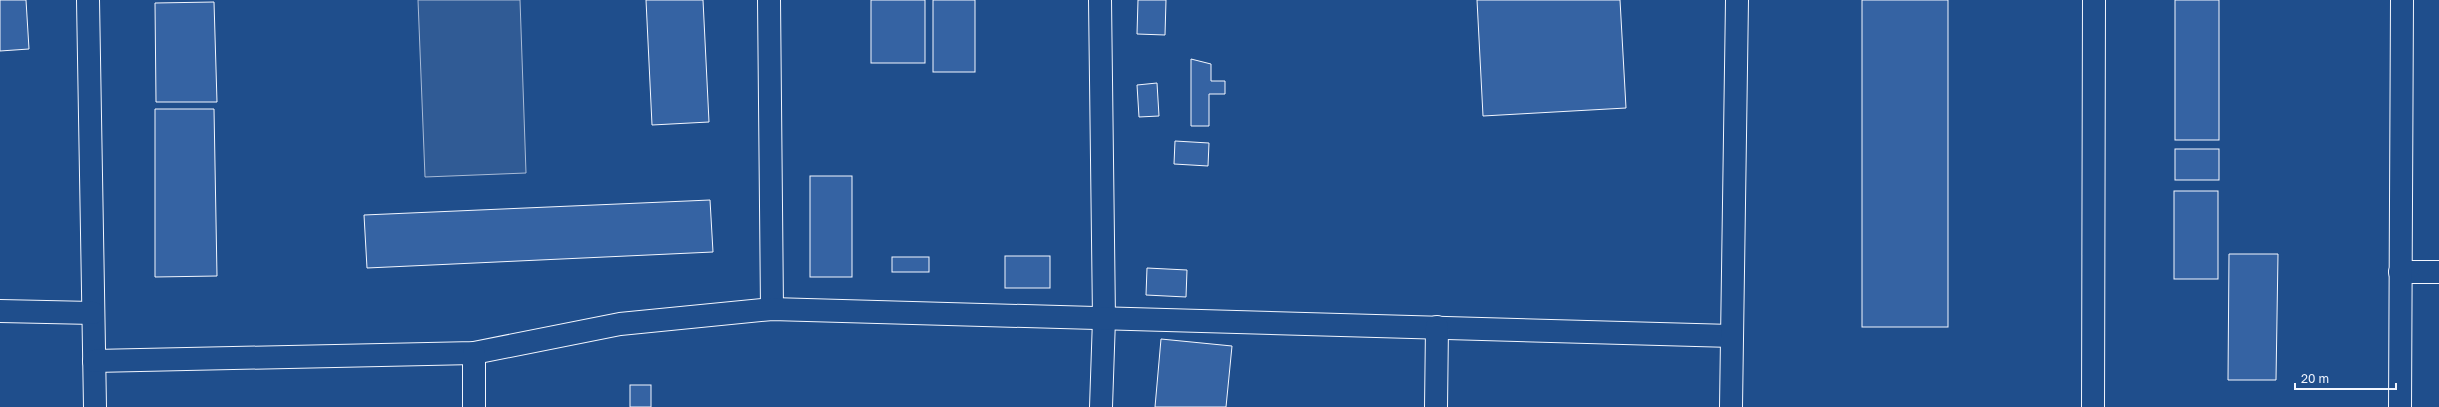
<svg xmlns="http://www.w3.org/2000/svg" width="2439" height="407" font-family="'Golos Text',sans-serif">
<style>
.built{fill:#305b95;stroke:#a8bbd7}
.building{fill:#3563a3;stroke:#f2f6ff}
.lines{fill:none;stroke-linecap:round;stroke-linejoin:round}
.street-casing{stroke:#f2f6ff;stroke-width:24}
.street{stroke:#1f4e8c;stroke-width:22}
</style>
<rect width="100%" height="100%" fill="#1f4e8c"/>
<!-- built -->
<polygon class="built" points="418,0 520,0 526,173 425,177"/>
<!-- building -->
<g class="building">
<polygon points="0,0 26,0 29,49 0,51"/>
<polygon points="646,0 703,0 709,122 652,125"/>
<rect x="871" y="0" width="54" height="63"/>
<rect x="933" y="0" width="42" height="72"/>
<polygon points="1138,0 1166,0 1165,35 1137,34"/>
<polygon points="1477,0 1620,0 1626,108 1483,116"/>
<rect x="1862" y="0" width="86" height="327"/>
<rect x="2175" y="0" width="44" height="140"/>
<polygon points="214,2 217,102 156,102 155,3"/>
<polygon points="1191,59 1211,64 1211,81 1225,81 1225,94 1209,94 1209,126 1191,126"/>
<polygon points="1157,83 1159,116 1139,117 1137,85"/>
<polygon points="155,109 214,109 217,276 155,277"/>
<polygon points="1175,141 1209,143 1208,166 1174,164"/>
<rect x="2175" y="149" width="44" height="31"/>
<rect x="810" y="176" width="42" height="101"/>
<rect x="2174" y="191" width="44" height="88"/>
<polygon points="710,200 713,252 367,268 364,215"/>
<polygon points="2229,254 2278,254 2276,380 2228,380"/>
<rect x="1005" y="256" width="45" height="32"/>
<rect x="892" y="257" width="37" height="15"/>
<polygon points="1147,268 1187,270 1186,297 1146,295"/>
<polygon points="1161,339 1232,346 1226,407 1155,407"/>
<rect x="630" y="385" width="21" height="22"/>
</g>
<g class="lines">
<!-- street casing -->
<g class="street-casing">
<g id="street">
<polyline points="88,0 95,407"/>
<polyline points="769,0 772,309"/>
<polyline points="1100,0 1104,319 1101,407"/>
<polyline points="2400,272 2439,272"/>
<polyline points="0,311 93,313"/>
<polyline points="94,361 474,353 620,324 772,309 1732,336"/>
<polyline points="474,407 474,353"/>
<polyline points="1436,407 1437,327"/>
<polyline points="1731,407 1737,0"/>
<polyline points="2093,407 2094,0"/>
<polyline points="2400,407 2402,0"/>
</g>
</g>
<!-- street -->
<use href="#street" class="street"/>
</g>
<!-- scale -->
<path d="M2295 383v6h101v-6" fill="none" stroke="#f2f6ff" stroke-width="2"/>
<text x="2301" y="383" font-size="12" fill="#f2f6ff" stroke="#1f4e8c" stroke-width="3" paint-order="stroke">20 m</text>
</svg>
